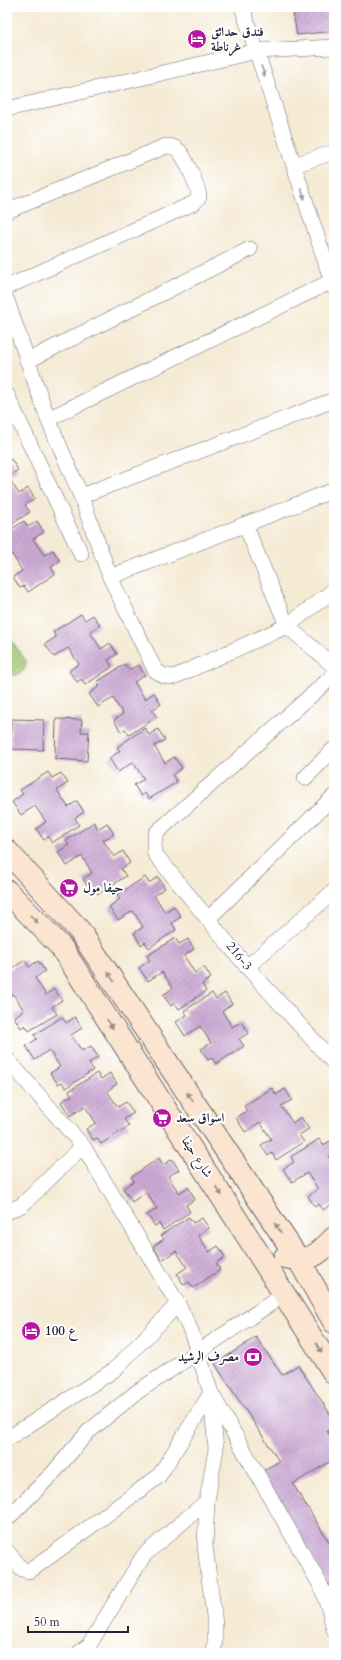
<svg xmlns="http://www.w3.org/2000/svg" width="341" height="1660" font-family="Cardo,Amiri,serif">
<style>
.grass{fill:url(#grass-dots);stroke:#627556}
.building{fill:url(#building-hatch)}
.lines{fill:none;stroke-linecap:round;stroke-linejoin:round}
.minor-casing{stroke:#6c6871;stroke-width:16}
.secondary-casing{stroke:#6c6871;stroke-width:24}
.minor{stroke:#fff;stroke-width:15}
.secondary{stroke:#fce5d0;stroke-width:22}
.oneway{fill:#9c9ca7}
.oneway2{fill:#9a8d8d}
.labels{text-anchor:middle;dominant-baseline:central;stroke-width:4;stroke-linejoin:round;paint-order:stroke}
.poi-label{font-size:13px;font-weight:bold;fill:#22223b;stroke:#fff;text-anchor:start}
.street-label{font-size:13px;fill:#22223b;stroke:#fff}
</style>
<defs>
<pattern id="grass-dots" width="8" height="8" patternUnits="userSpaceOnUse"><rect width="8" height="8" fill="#a3c872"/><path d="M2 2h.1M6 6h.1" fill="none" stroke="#84a25f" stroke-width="1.8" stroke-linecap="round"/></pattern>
<pattern id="building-hatch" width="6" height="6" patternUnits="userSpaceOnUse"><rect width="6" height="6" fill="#caa8d3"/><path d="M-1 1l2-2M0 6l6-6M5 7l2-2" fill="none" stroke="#ad90b6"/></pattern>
</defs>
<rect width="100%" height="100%" fill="#fff"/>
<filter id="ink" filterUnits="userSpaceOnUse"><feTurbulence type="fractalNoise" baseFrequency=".025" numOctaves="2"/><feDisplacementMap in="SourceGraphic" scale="8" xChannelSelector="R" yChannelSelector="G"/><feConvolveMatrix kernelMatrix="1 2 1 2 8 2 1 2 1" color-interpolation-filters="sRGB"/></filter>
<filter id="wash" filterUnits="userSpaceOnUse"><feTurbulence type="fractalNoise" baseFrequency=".012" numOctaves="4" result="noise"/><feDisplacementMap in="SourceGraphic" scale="16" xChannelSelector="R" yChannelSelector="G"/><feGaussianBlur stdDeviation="0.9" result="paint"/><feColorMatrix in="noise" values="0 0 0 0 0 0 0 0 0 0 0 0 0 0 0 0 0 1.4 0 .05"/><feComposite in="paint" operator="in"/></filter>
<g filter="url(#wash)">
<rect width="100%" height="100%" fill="#f5ead4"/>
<!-- grass -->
<path class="grass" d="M7,634L26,661C27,674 17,675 7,676Z"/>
<g id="blocks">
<!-- building -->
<g class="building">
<polygon points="292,7 334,7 334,31 297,35"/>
<polygon points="11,459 18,470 8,477 19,494 28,488 35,499 25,505 30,512 7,527 7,462"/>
<polygon points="24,521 28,527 37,521 44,532 33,539 44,555 53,550 60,561 51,567 55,574 28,592 24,586 20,588 13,577 22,571 12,554 7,557 7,532"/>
<polygon points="81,614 85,620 93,615 100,625 90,632 101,649 110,643 117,654 108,660 112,667 85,685 81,679 77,682 69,671 79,664 68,648 54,657 45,644 56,637 53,632"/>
<polygon points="125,664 129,670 138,665 145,675 134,682 145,699 154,693 161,704 152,710 157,717 129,735 125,729 121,732 114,720 123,714 113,698 98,707 89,694 100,686 97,682"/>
<polygon points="11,719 44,720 43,750 10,749"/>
<polygon points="56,719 82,720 81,732 89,732 87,761 55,759"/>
<polygon points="145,728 149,735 158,729 165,740 154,746 165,763 174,757 182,768 172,775 177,782 149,799 145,793 141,796 134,785 144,779 133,762 118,772 109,758 120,751 117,747"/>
<polygon points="48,772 52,778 61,773 68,783 57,790 68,807 77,801 84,812 75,818 79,825 52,843 48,837 44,840 36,829 46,822 35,806 21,815 12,802 23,794 20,790"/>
<polygon points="94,822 98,829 107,823 114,834 103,840 114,857 123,851 130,863 121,869 126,876 98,894 94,887 90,890 83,879 92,873 82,856 67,866 58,852 69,845 66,841"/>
<polygon points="145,877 149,883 158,877 165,888 154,895 165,912 174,906 181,917 172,923 176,930 149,948 145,942 141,945 134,933 143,927 133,911 118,920 109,907 120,899 117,895"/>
<polygon points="175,938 179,944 188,939 194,949 184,956 195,973 204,967 211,978 202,984 206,991 179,1009 175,1003 171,1006 163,995 173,988 162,972 148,981 139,968 150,960 147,956"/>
<polygon points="25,960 29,967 38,961 45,971 35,978 46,995 54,989 62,1000 52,1007 57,1014 29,1031 25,1025 21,1028 14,1017 24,1010 13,994 7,998 7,972"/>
<polygon points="212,993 216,999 225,993 232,1004 222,1011 232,1027 241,1022 249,1033 239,1039 244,1046 216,1064 212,1058 208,1060 201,1049 211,1043 200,1026 185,1036 176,1022 187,1015 184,1011"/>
<polygon points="62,1017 66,1023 75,1017 82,1028 71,1035 82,1051 91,1046 98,1057 89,1063 93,1070 66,1088 62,1082 58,1084 50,1073 60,1067 49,1050 35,1060 26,1046 37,1039 34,1035"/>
<polygon points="97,1073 101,1079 110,1073 117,1084 107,1091 118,1107 126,1102 134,1113 124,1119 129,1126 101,1144 97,1138 93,1140 86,1129 96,1123 85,1106 70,1116 61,1102 72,1095 69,1091"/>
<polygon points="272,1088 276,1095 285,1089 292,1100 281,1106 293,1123 301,1117 309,1129 299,1135 304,1142 276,1160 272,1153 268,1156 261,1145 271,1139 260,1122 245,1132 236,1118 247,1111 244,1106"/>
<polygon points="319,1139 323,1145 332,1140 334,1143 334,1153 328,1157 334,1166 334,1203 323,1210 319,1204 315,1207 308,1196 318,1189 307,1173 292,1182 283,1169 294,1162 291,1157"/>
<polygon points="159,1158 163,1165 172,1159 179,1170 168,1176 179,1193 188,1187 195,1199 186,1205 190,1212 163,1230 159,1223 155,1226 147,1215 157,1209 146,1192 132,1202 123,1188 134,1181 131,1177"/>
<polygon points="189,1217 193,1223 202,1218 209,1228 198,1235 209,1252 218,1246 225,1257 216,1263 220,1270 193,1288 189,1282 184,1285 177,1274 187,1267 176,1251 162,1260 153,1246 164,1239 161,1235"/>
<polygon points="256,1337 282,1375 298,1365 334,1420 334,1427 327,1431 334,1442 334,1459 293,1484 334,1550 334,1584 330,1586 260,1473 279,1461 215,1364"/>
</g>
</g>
</g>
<g filter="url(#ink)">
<use href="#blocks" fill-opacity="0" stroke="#6c6871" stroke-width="1"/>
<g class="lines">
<!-- minor casing -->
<g class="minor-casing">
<g id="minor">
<polyline points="242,7 334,288"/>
<polyline points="7,109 257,51 334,47"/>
<polyline points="294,165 334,152"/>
<path d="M7,211L166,146C172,146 176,147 180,152C186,160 199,188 199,197L194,203L7,287"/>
<polyline points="7,301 48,419 81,496 110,577 155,670 164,676 174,677 287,626 334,590"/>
<polyline points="27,361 250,249"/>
<polyline points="7,395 81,554"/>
<polyline points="48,419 334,280"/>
<polyline points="81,496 334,400"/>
<polyline points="245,524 287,626 334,666"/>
<polyline points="110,577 334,490"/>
<polyline points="334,675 156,833 154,844 155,854 247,967 334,1063"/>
<polyline points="305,778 334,749"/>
<polyline points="209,918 334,796"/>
<polyline points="247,967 334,891"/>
<polyline points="7,1059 83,1146 178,1304 191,1331 211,1393 321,1586 330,1612 334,1630"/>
<polyline points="7,1212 22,1205 83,1146"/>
<polyline points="211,1398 216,1449 207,1501 205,1546 215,1624 215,1643 212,1653"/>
<polyline points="7,1439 114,1370 178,1304"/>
<polyline points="7,1519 53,1473 88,1432 137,1392 285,1294"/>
<polyline points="7,1551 22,1569 28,1571 34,1568 159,1476 211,1393"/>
<polyline points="79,1653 89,1645 144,1555 207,1501"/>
</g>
</g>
<!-- secondary casing -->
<g class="secondary-casing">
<g id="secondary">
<polyline points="7,851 79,930 299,1260 334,1322"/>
<polyline points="7,891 61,947 246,1234 334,1373"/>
<path d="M285,1257C311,1263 317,1255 334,1238"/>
</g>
</g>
<!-- minor -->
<use href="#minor" class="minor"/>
<!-- secondary -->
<use href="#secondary" class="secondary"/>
</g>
<!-- one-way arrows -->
<defs><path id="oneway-solid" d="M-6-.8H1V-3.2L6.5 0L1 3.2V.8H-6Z"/></defs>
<g class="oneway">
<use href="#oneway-solid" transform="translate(263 71) rotate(72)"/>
<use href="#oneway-solid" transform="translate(303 194) rotate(72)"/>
</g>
<g class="oneway2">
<use href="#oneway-solid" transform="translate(34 919) rotate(46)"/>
<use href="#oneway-solid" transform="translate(111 977) rotate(-124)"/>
<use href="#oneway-solid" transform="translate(110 1024) rotate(57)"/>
<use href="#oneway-solid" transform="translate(190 1097) rotate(-124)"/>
<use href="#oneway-solid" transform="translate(219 1191) rotate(57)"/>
<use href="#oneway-solid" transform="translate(278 1228) rotate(-124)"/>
<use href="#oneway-solid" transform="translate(319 1348) rotate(59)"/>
</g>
</g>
<!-- icons -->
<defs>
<g id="hotel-disc" transform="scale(1)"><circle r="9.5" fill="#b5179e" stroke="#fff"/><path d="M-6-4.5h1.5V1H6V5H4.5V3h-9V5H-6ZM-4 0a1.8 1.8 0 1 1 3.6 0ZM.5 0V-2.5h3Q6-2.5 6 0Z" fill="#fff"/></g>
<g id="supermarket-disc" transform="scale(1)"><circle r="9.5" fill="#b5179e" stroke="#fff"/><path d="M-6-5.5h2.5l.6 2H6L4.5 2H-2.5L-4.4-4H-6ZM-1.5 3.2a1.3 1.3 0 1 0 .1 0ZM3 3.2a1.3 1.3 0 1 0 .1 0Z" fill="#fff"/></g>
<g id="bank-disc" transform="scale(1)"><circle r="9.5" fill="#b5179e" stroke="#fff"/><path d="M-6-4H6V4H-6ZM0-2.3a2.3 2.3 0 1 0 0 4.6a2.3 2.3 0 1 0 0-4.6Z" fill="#fff"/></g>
</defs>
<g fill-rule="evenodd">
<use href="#hotel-disc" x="197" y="39"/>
<use href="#supermarket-disc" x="69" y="888"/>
<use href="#supermarket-disc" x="162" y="1118"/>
<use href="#hotel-disc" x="31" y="1331"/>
<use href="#bank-disc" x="253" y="1357"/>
</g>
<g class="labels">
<!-- poi labels -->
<g class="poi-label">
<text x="211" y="32">فندق حدائق<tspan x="211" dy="15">غرناطة</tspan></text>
<text x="83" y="888">حيفا مول</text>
<text x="176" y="1118">اسواق سعد</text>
<text x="45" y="1331">100 ع</text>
<text x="239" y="1357" text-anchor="end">مصرف الرشيد</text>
</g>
<!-- street labels -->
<g class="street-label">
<text transform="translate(239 956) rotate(51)">216-3</text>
<text transform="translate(197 1157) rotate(57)">شارع حيفا</text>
</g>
</g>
<!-- margin -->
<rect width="341" height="1660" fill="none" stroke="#fff" stroke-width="24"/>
<!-- scale -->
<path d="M28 1626v6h100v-6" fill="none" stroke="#22223b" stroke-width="2"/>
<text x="34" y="1626" font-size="12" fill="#22223b" stroke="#ffffff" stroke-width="3" paint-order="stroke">50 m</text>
</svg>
